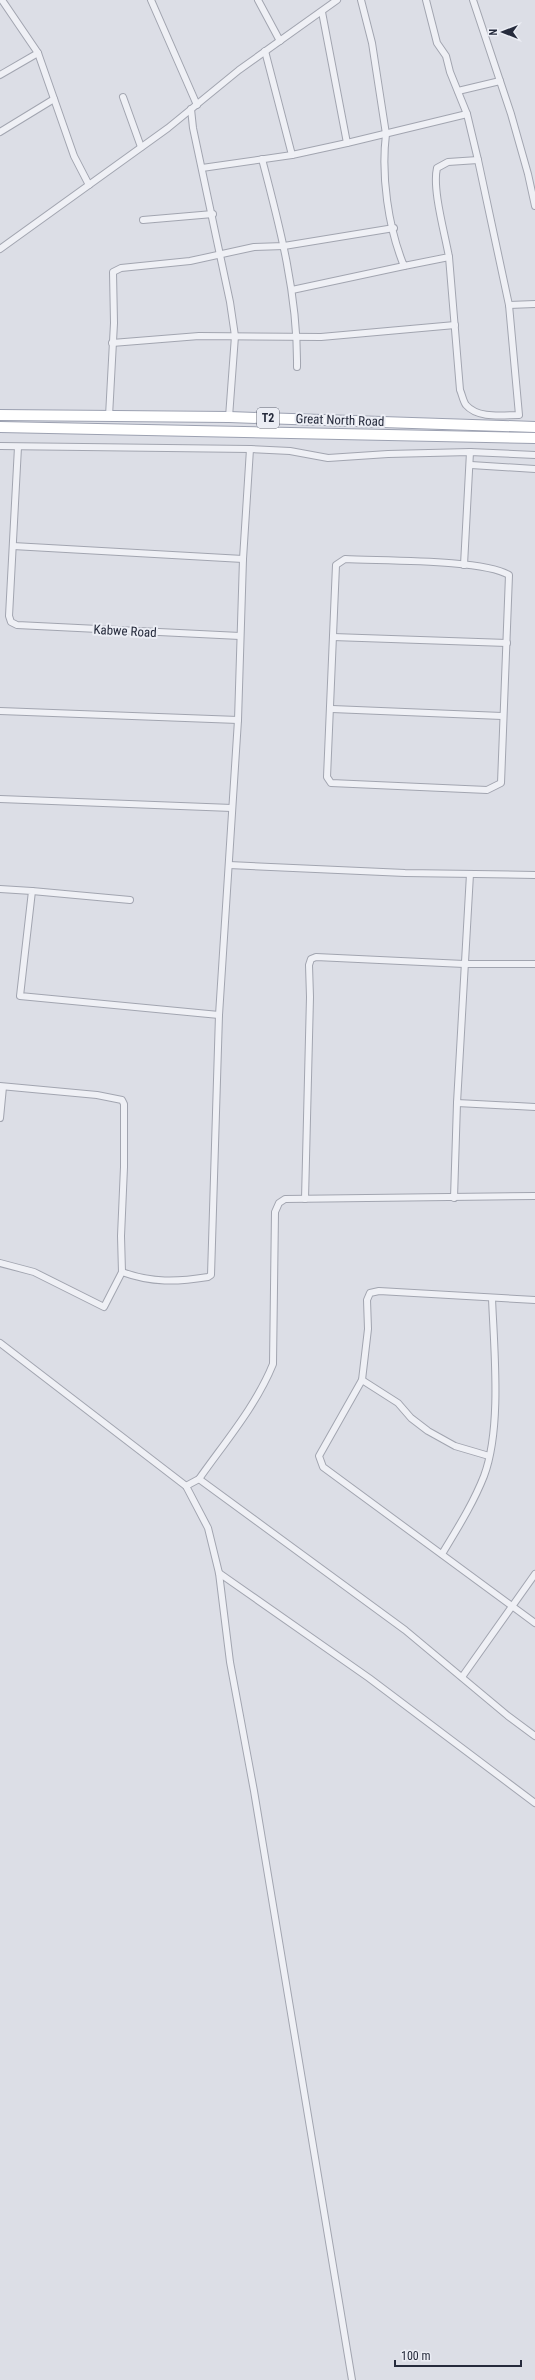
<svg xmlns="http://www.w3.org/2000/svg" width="535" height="2380" font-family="'Roboto Condensed',sans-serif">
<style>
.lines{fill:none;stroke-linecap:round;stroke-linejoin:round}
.street-casing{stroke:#a2a5b0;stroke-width:8}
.primary-casing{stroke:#9ca1b1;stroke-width:12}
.street{stroke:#eff0f5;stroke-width:6}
.primary{stroke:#fff;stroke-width:10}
.labels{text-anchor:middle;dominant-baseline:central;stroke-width:4;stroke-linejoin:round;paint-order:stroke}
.shield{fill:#ebedf4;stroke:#616573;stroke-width:1}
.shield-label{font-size:12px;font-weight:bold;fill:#262b3c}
.street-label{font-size:13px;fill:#262b3c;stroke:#ebedf4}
</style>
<rect width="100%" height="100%" fill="#dcdee6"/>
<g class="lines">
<!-- street casing -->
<g class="street-casing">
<g id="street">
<polyline points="2,0 38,53 74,156 89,185"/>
<polyline points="151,0 197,105"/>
<polyline points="258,0 280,41"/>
<path d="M361,0L372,43L386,134C381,175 388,227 404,266L449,257C445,234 432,189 437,168L448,162L478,160"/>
<path d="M426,0L437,43L446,56L450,72L467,114L478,160L509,305L519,415C503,415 478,419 466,405C463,401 462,394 460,390L449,257"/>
<polyline points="473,0 511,114 528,174 535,206"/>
<polyline points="322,12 347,143"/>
<polyline points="265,51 292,155"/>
<polyline points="0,75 38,53"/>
<polyline points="458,91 500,81"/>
<polyline points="123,97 141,147"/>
<polyline points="191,109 193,128 230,302 235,336 229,417"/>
<polyline points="0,132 54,99"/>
<path d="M262,159C280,227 298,296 297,367"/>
<polyline points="202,168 292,155 347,143 467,114"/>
<polyline points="143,220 213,214"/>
<polyline points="0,249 168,128 239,70 337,0"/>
<polyline points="292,290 404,266"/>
<polyline points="509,305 535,304"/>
<polyline points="112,343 199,336 321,337 455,325"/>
<polyline points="109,416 114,323 113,272 121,268 190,261 254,247 284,246 394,228"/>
<polyline points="0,446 250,449 290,451 328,458 388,454 470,452 535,455"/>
<polyline points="18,447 9,616 11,622 17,625 240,636"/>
<polyline points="471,465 535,469"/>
<polyline points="13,546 243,559"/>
<path d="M345,559C380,561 483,559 509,575L501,783L487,790L331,783L327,777L336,565Z"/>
<polyline points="464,565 470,452"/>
<polyline points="333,637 507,643"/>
<polyline points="332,709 502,716"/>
<polyline points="0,711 238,720"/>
<polyline points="0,799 232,808"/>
<polyline points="229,865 405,873 535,875"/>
<polyline points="0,889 32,891 20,996 219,1015"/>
<polyline points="32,891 130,900"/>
<polyline points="0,1086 97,1095 122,1100 124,1104 124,1167 121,1236 122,1272 104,1307 34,1272 0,1263"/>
<polyline points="457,1103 535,1107"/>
<polyline points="0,1118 3,1087"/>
<polyline points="454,1198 457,1103 470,874"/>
<polyline points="305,1199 310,997 309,965 311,959 316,957 464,964 535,964"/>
<path d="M122,1272C152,1283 177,1282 208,1277L211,1275L219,1015L238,720L243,559L250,449"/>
<polyline points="535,1300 379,1291 370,1293 367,1300 368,1329 362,1380 319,1456 323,1467 535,1623"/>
<polyline points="0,1343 186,1486 208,1528 219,1573 230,1662 254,1791 352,2380"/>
<polyline points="362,1380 398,1403 411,1418 428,1431 455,1446 489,1456"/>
<polyline points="199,1479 405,1630 508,1716 535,1736"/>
<path d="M186,1486L199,1479C225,1442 256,1406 273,1364L275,1212L279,1203L285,1199L535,1196"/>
<path d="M442,1554C457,1529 473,1504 484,1476C502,1428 494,1349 492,1298"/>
<polyline points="219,1573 369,1678 535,1803"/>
<polyline points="462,1677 535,1574"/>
</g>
</g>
<!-- primary casing -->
<g class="primary-casing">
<g id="primary">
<polyline points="0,415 229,417 535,427"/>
<polyline points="0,427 535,438"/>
</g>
</g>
<!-- street -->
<use href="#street" class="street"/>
<!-- primary -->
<use href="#primary" class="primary"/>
</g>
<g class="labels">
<!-- shield labels -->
<rect class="shield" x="257" y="408" width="22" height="20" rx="3"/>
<g class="shield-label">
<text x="268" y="418">T2</text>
</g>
<!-- street labels -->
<g class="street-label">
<text transform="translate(340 420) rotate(2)">Great North Road</text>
<text transform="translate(125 631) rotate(3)">Kabwe Road</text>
</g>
</g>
<!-- north arrow -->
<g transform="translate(503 32) rotate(270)" stroke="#ebedf4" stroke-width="3" paint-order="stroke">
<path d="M0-3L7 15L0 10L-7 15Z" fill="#262b3c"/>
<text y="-6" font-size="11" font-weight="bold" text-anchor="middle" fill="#262b3c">N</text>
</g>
<!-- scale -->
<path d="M395 2360v6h126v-6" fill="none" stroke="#262b3c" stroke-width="2"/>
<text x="401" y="2360" font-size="12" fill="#262b3c" stroke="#ebedf4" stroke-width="3" paint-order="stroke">100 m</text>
</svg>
